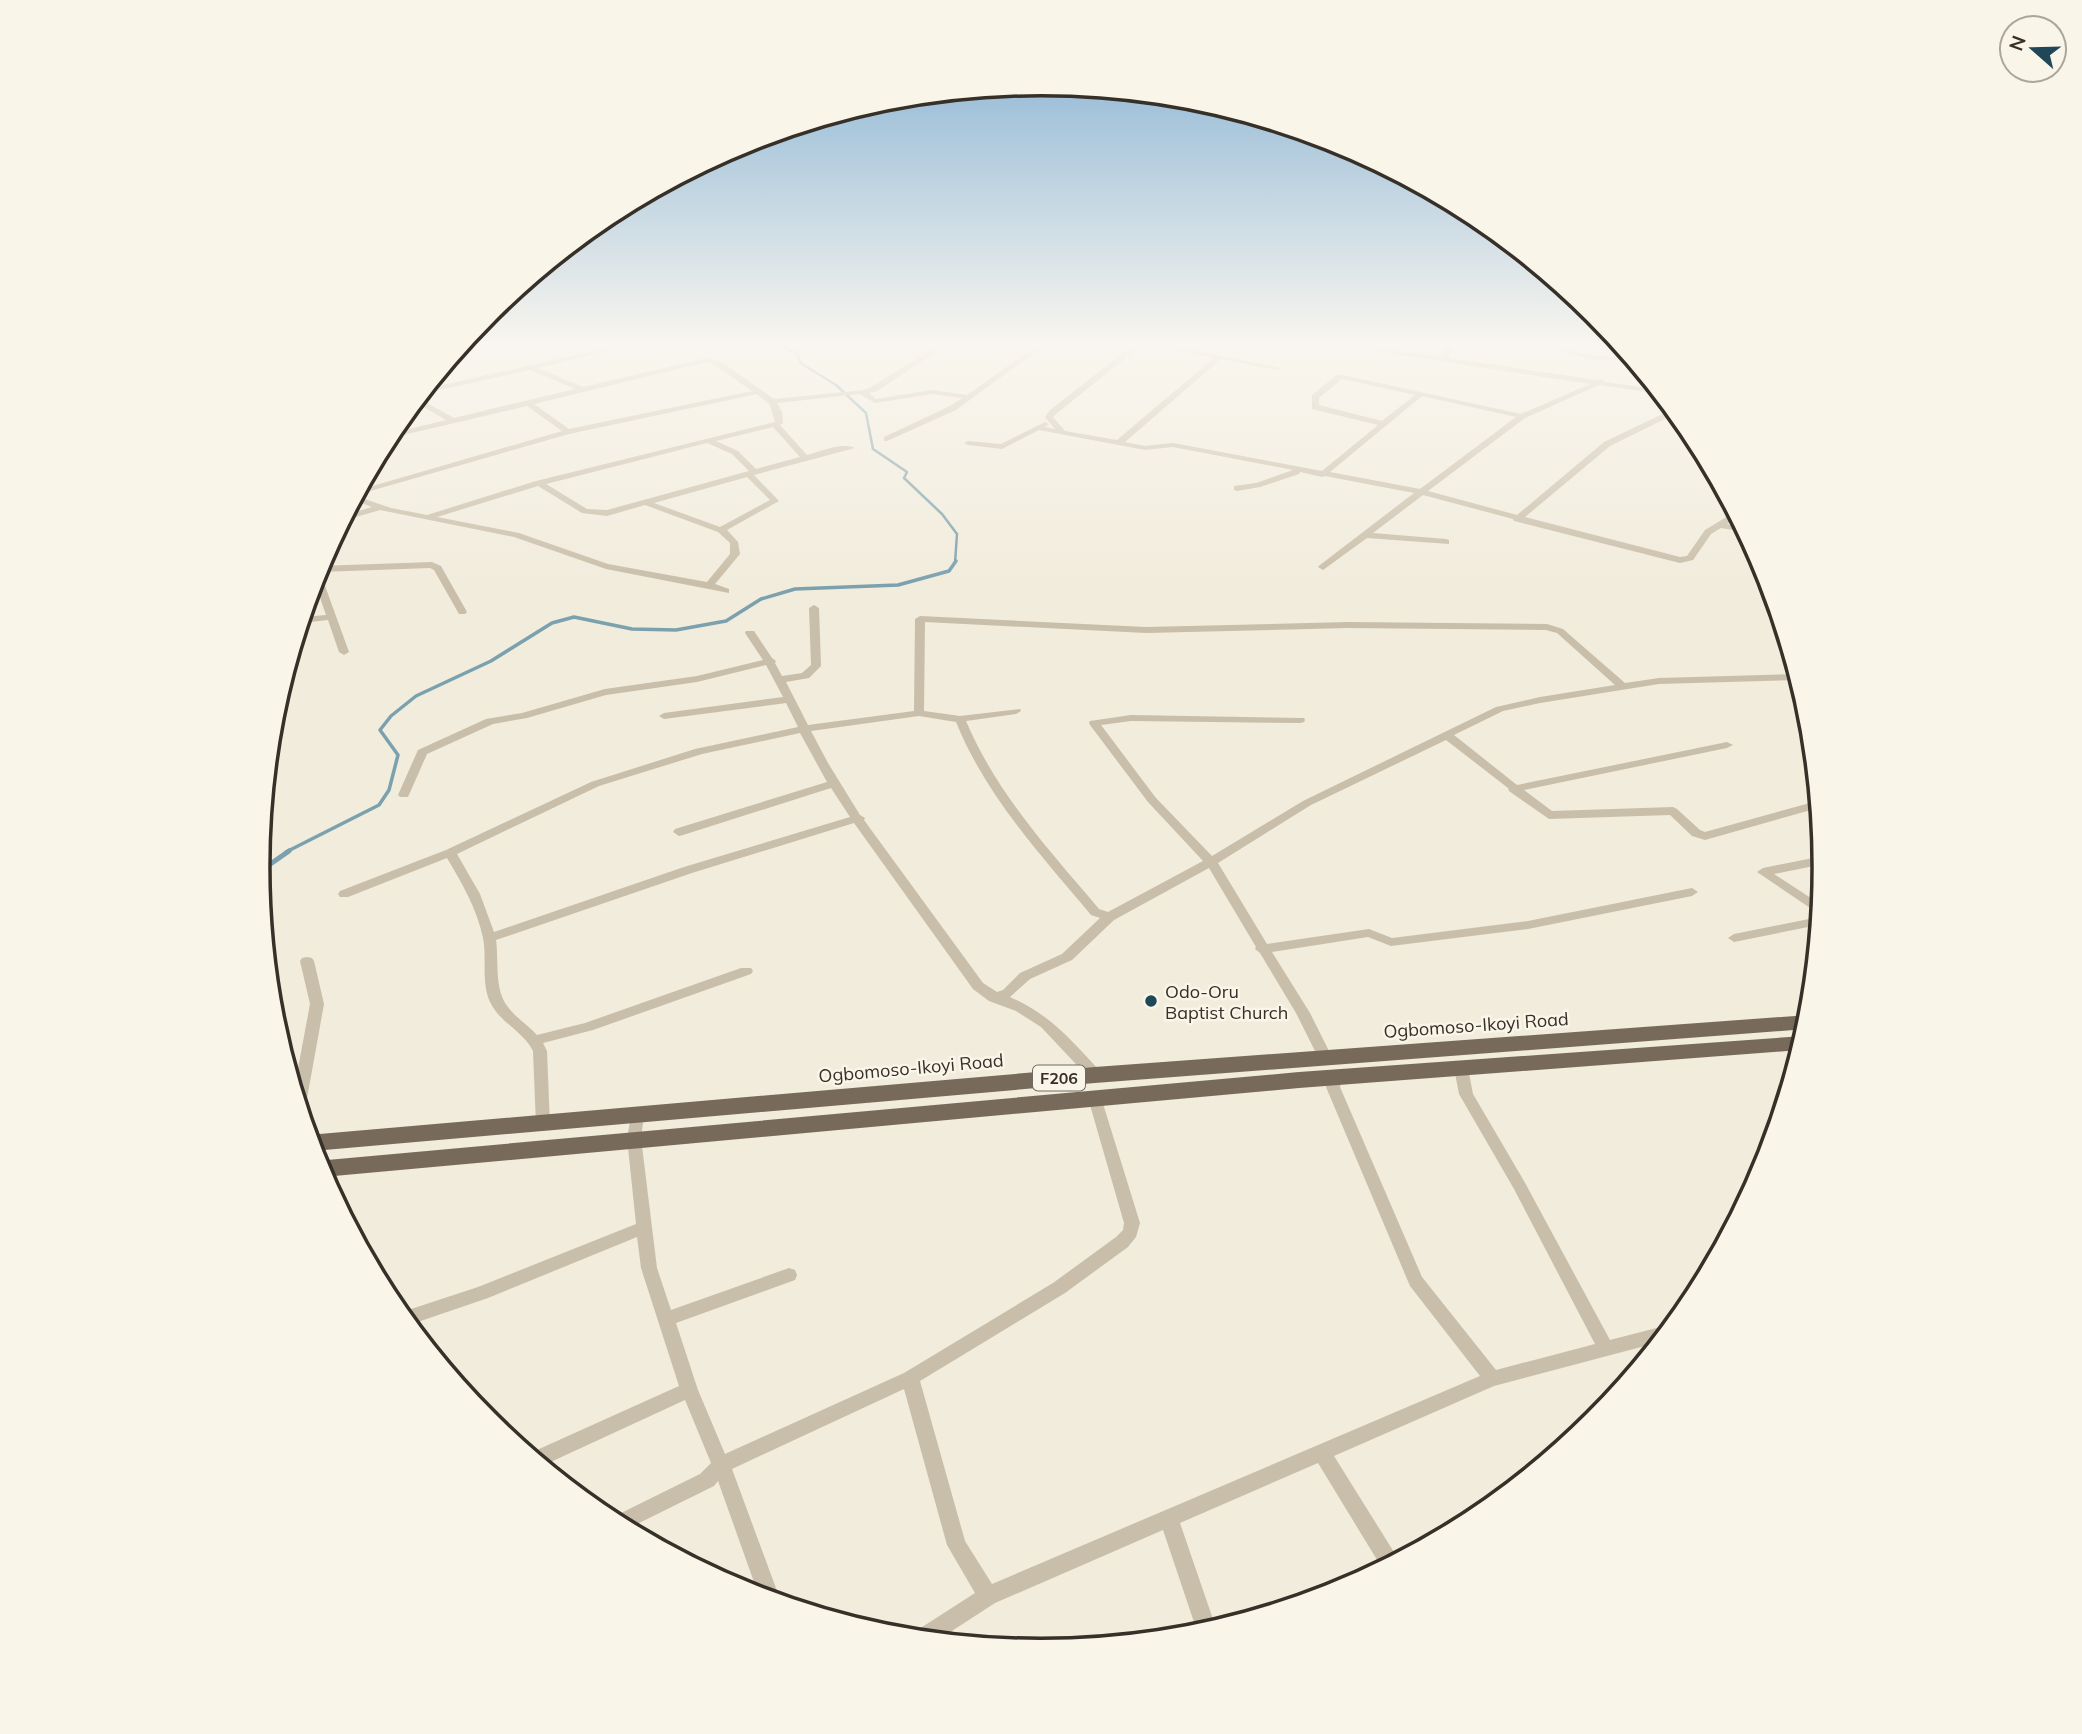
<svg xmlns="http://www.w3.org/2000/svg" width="2082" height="1734" font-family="Mulish,sans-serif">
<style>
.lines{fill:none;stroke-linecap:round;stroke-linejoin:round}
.stream-far2{stroke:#7ca1ae;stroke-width:2.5}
.stream-far1{stroke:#7ca1ae;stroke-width:3.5}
.stream{stroke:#7ca1ae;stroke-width:5}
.street{fill:#c9bea9;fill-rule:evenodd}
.primary{fill:#786a5a;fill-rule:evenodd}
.poi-dot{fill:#1f4757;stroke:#f9f5e9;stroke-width:2.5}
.labels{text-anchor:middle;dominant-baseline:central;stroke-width:5;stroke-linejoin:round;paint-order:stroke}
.shield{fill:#f9f5e9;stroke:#706b62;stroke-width:2}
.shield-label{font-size:16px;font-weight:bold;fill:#363028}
.poi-label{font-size:18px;fill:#363028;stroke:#f9f5e9;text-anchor:start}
.street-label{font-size:18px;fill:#363028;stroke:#f9f5e9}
.rim{fill:none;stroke:#363028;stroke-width:3.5}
</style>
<rect width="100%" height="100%" fill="#f1ecdc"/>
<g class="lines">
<!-- stream-far2 -->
<polyline class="stream-far2" points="770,342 795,352 802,364 836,385 866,413 873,449 907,472 904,478 942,514 957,534 955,563"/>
<!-- stream-far1 -->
<polyline class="stream-far1" points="286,852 379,805 389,790 398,755 380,730 391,716 416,696 491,661 552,623 574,617 632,629 676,630 726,621 761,599 795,589 898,585 949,571 956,561"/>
<!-- stream -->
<polyline class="stream" points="259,872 289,851"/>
<!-- street -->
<g class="street">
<polygon points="488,342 497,342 453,355 457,350"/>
<path d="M633,342H643L538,368L583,387L707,358L722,362L774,399L864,390L871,387L944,342H951L877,391L869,393L876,399L932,390L967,395L1042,342H1049L956,410L887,441H884V437L950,406L962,398L932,394L875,403L860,394L777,403L782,412L783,423L780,425L807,455C822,451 842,442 855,448L754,475L779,501L727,530L738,542L740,554L715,584L729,589V593L606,569L514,537L380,510L342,521L345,515L372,507L353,500L356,496L391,508L427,515L536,481L775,422L770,405L757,394L569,434L356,495L359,490L562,431L527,406L386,439L389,434L446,420L415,402L418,398L454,418L575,389L530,370L421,394L425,389ZM707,362L716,366L752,391L569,429L534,404ZM773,427L800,457L756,469L738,451L716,441ZM707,443L732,454L749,471L607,510L587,509L546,484ZM747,477L770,500L720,527L654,503ZM538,486L582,513L607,516L645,505L718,532L730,543V554L707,582L608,564L519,533L437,517Z"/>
<path d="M1137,342H1151L1281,368L1277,370L1221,359L1125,442L1145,446L1173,443L1322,471L1378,425L1312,409V395L1338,374L1521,414L1590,384L1329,344L1326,342H1340L1442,357L1449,342H1455L1449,358L1597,380L1602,379L1605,382L1657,389L1661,394L1599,385L1525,418L1428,491L1517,515L1604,442L1673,409L1677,413L1610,446L1525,517L1680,557L1687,556L1705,530L1733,513H1735L1738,518L1727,524L1743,527L1746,532L1721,528L1711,534L1693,560L1680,563L1514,521L1513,519L1423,495L1373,533L1446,539L1449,540V544L1367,538L1323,570L1318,567L1320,565L1414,493L1325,476L1322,477L1300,472L1299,474L1260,487L1237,491L1234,490V486L1256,483L1293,470L1173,447L1145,450L1039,430L1002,449L968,445L964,443L968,441L1001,444L1045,422L1049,424L1045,427L1055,429L1045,417L1050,410ZM1143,344L1214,358L1117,440L1065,431L1053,417L1056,414ZM1342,379L1415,395L1382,421L1319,405V398ZM1422,396L1516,417L1420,489L1330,472Z"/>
<polygon points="1534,342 1543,342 1588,355 1630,357 1634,361 1588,359 1535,343"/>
<polygon points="432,562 441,566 467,612 465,614 459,614 434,570 430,568 320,572 349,652 344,655 339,652 328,620 301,623 303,617 326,615 314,580 318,566"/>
<path d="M814,605L819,608L821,666L809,678L786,682L808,725L914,711L915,619L920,616L1146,627L1348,622L1547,624L1563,629L1625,683L1659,678L1797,674L1799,680L1659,684L1540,703L1503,711L1454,735L1517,785L1727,742L1733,745L1727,748L1524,790L1552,811L1673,807L1677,809L1700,830L1705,832L1817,801L1818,808L1705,840L1692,836L1670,815L1549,819L1509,791L1508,788L1446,740L1311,805L1218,863L1267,944L1369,929L1392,938L1528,921L1692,888L1698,892L1692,896L1528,929L1391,946L1368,937L1272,952L1310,1013L1333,1059L1331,1063H1321L1296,1013L1260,953L1255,949L1256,947L1209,868L1114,920L1072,960L1030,979L1010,997C1052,1016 1070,1039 1100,1071L1102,1075L1100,1079L1095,1080L1090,1079L1041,1027L1016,1011L989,1001L973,989L854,823L692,873L496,940C499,961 494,990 508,1007C516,1018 528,1025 537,1035L585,1023L741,968H751L753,971L751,974L593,1030L543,1043L547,1051L550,1125L548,1129L543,1131L538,1129L536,1125L533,1051C523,1031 500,1023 490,1002C481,982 487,958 483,938C477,909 462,883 447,858L348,897H340L338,894L340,891L446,850L591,782L695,749L798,727L786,703L664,719L659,716L664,713L783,697L766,665L697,682L606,695L527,718L493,724L427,754L408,797H400L398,795L418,750L486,719L522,713L605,689L697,676L763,660L745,633L746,631H754L772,658L776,661L775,663L782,676L802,673L811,665L809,608ZM925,622L1146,633L1348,628L1546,630L1557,633L1615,685L1540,697L1496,707L1303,801L1212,856L1156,798L1101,725L1131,721L1300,723L1304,722L1305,720L1304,718L1131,715L1090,721L1089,723L1090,725L1148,802L1203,861L1108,912L1099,909C1049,850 997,794 966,721L1016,714L1021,711L1020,709L960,716L924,711ZM919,716L956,722C986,796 1040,854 1091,915L1100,918L1062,954L1020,973L1003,990L997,992L983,983L872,831L864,820L865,818L860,815L828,763L811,731ZM800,733L827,782L675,829L673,832L679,836L683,835L831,788L850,817L684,867L494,932L480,894L457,854L599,786L702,754Z"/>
<polygon points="1823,856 1824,864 1774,874 1820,904 1819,914 1757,872 1763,868"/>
<polygon points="1819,917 1818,925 1734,942 1728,938 1734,934"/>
<polygon points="307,957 312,958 314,961 324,1004 306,1104 304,1108 300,1109 294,1090 310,1004 300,961 302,958"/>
<polygon points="1461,1063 1466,1064 1468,1068 1473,1094 1524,1181 1610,1340 1668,1325 1672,1326 1660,1342 1494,1386 1334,1456 1397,1557 1398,1560 1382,1568 1318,1463 1180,1523 1216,1628 1198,1634 1163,1530 995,1603 938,1640 913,1637 916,1631 975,1593 947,1545 904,1389 732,1469 780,1599 779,1602 759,1596 718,1481 714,1486 627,1529 610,1520 611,1518 700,1474 711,1463 685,1400 542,1466 528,1454 679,1386 641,1268 637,1237 488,1298 409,1325 399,1313 478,1287 636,1224 627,1138 632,1111 637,1109 642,1111 644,1115 641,1138 657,1268 671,1310 789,1268 795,1270 797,1275 795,1280 676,1323 698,1390 725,1454 904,1373 1053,1283 1116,1237 1123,1230 1124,1223 1088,1098 1090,1094 1095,1093 1100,1094 1140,1223 1136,1237 1128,1247 1065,1293 920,1381 965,1541 992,1584 1480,1376 1410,1286 1326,1087 1331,1074 1336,1073 1341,1074 1343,1078 1340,1087 1422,1277 1496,1370 1595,1344 1514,1189 1459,1094 1454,1068 1456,1064"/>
</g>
<!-- primary -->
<g class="primary">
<polygon points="1809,1015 1806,1029 1095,1083 313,1151 308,1135 1095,1067"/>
<polygon points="1804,1036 1800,1050 1299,1088 323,1177 316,1161 1299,1072"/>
</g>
</g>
<!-- sky -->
<linearGradient id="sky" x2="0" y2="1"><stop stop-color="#7dacd1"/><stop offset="0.59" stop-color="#f9f6ef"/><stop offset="1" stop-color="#f9f6ef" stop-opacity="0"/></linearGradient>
<rect width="2082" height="584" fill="url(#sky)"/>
<!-- markers -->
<circle class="poi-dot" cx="1151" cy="1001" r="7"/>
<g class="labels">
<!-- shield labels -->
<rect class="shield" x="1033" y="1065.5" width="52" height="25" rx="5"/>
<g class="shield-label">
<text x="1059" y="1078">F206</text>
</g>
<!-- poi labels -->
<g class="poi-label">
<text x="1165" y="991">Odo-Oru<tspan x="1165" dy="21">Baptist Church</tspan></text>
</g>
<!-- street labels -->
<g class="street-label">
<text transform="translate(1476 1025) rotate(-4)">Ogbomoso-Ikoyi Road</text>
<text transform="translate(911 1068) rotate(-5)">Ogbomoso-Ikoyi Road</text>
</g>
</g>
<!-- crop -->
<path d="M0 0H2082V1734H0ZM270 867a771 771 0 1 1 1542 0a771 771 0 1 1-1542 0Z" fill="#f9f5e9" fill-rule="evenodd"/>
<path class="rim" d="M270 867a771 771 0 1 1 1542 0a771 771 0 1 1-1542 0Z"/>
<!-- north arrow -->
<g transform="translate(2033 49) rotate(290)"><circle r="33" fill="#f9f5e9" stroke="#aba69c" stroke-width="2"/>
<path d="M0-5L12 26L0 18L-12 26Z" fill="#1f4757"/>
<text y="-10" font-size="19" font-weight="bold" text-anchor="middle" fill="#363028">N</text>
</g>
</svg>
